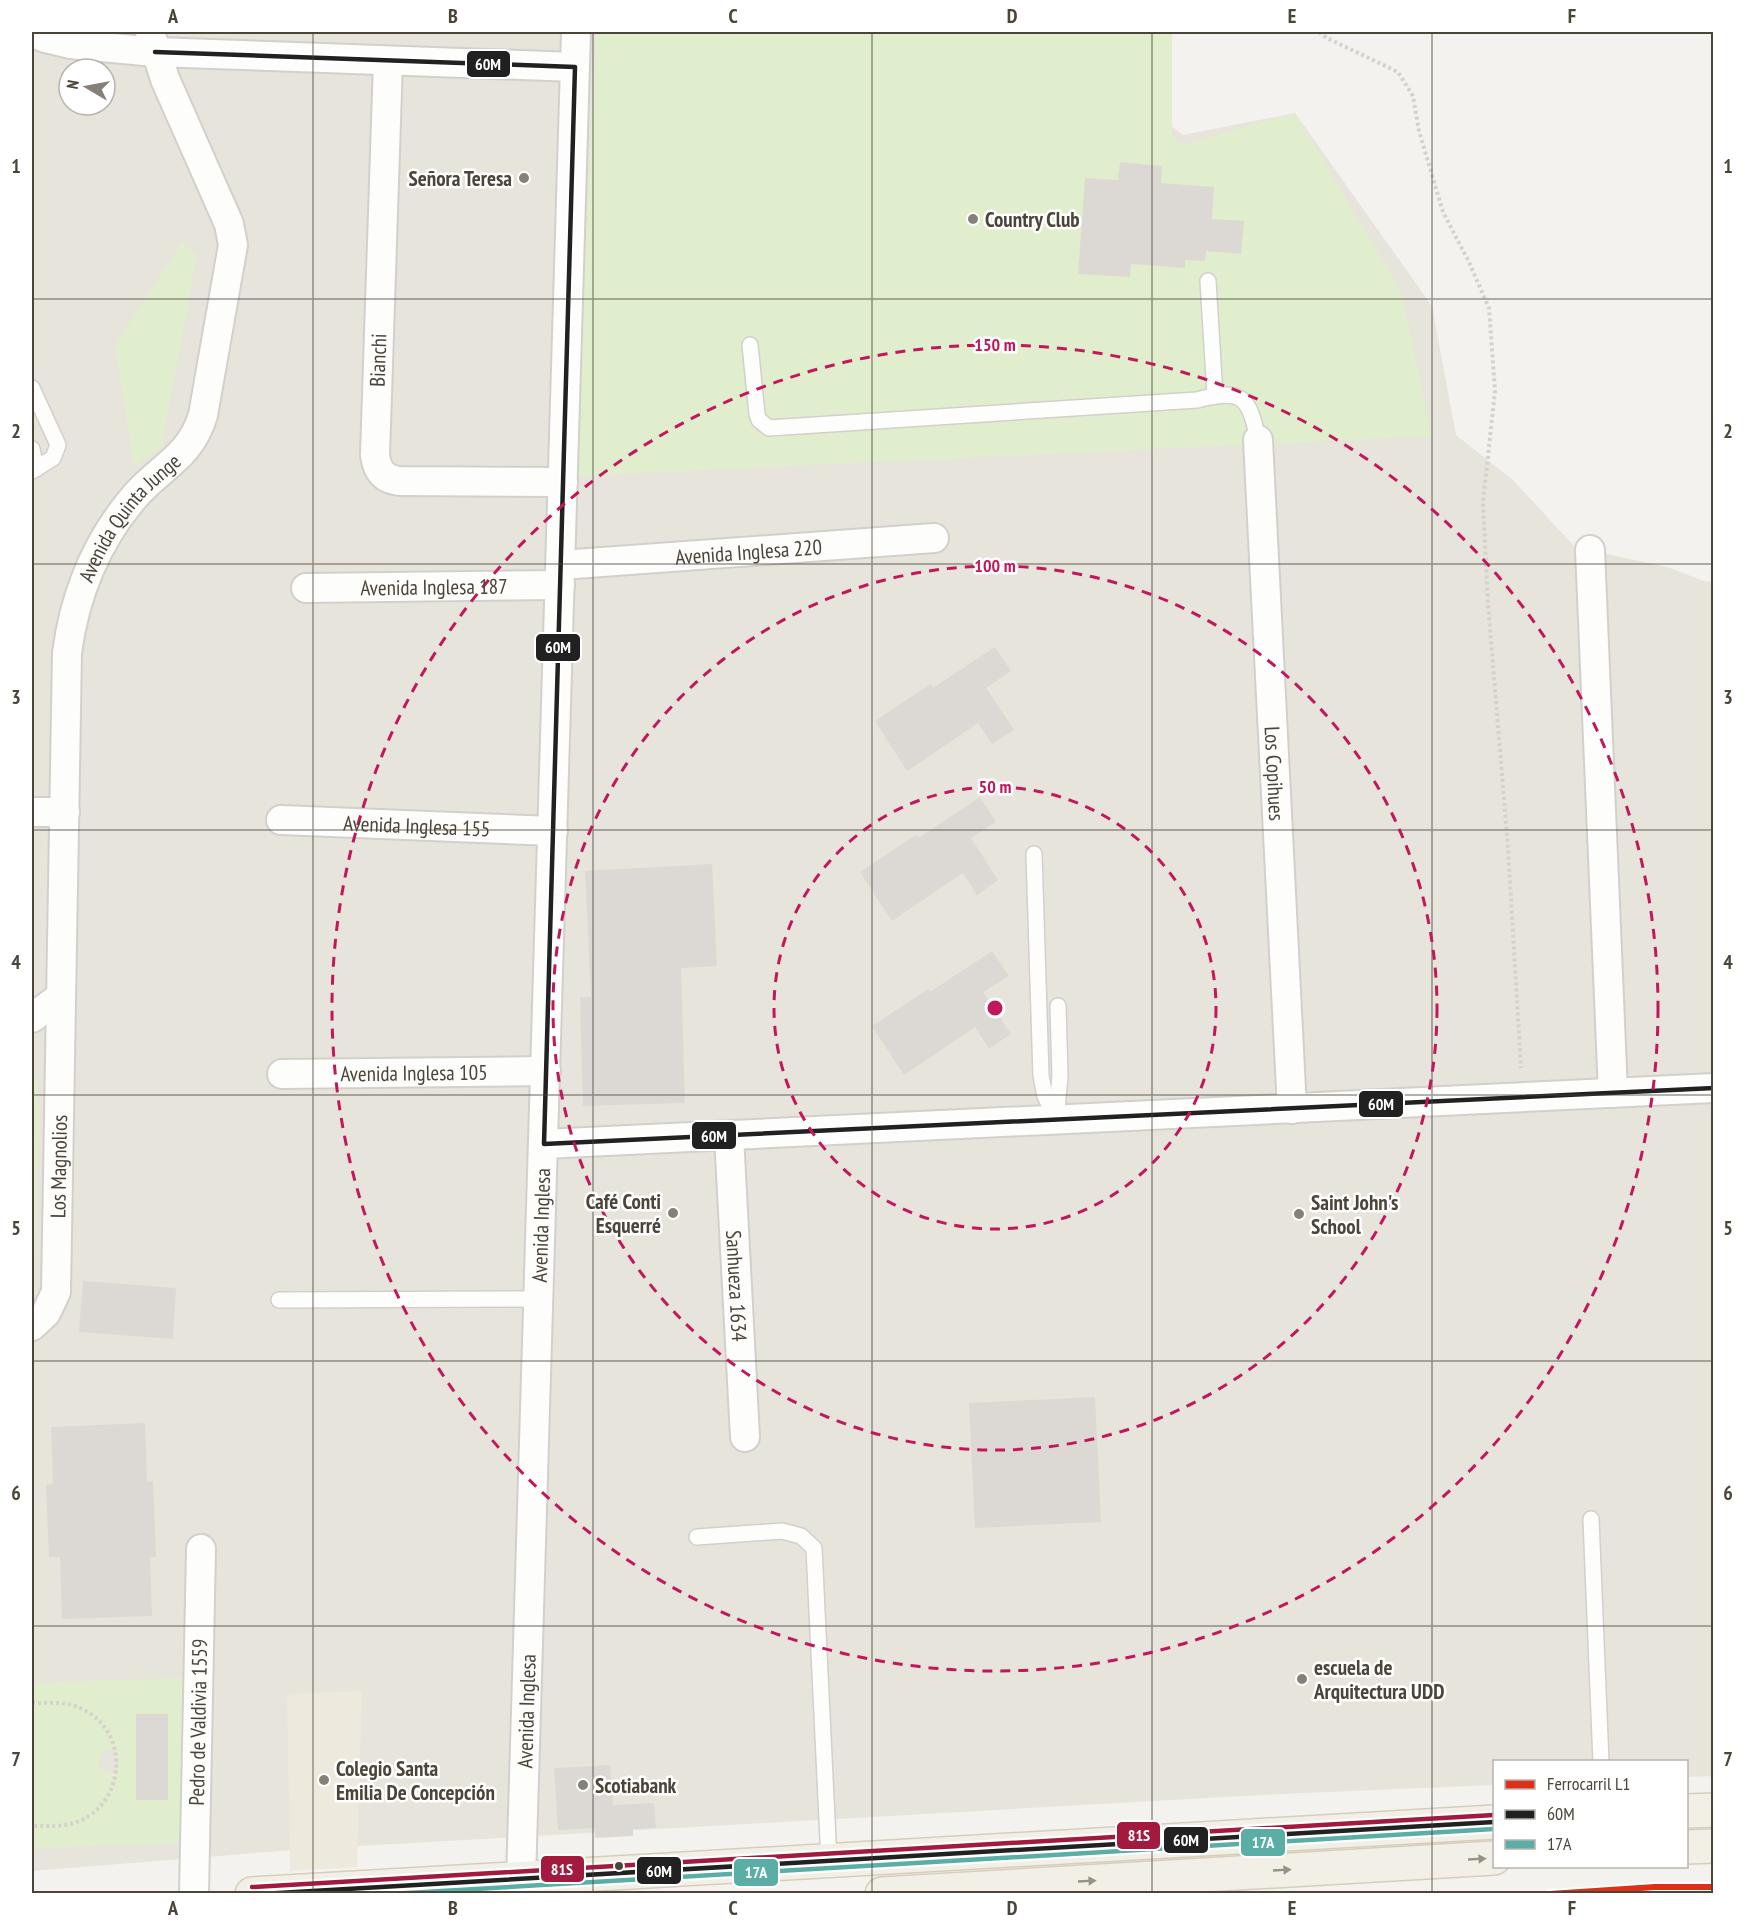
<svg xmlns="http://www.w3.org/2000/svg" width="1745" height="1925" font-family="'PT Sans Narrow',sans-serif">
<style>
.residential{fill:#e7e4dc;fill-rule:evenodd}
.education{fill:#eee9dd}
.green{fill:#e1eece;fill-rule:evenodd}
.building{fill:#dcd9d5}
.lines{fill:none;stroke-linecap:round;stroke-linejoin:round}
.service-casing{stroke:#d2d0cb;stroke-width:18}
.minor-casing{stroke:#d2d0cb;stroke-width:32}
.primary-casing{stroke:#d6cebb;stroke-width:36}
.path{stroke:#d4d2cc;stroke-width:4;stroke-dasharray:3 3;stroke-linecap:butt}
.service{stroke:#fdfdfc;stroke-width:15}
.minor{stroke:#fdfdfc;stroke-width:28}
.primary{stroke:#f2efe6;stroke-width:33}
.bus-1-casing{stroke:#fff;stroke-width:9}
.bus-2-casing{stroke:#fff;stroke-width:9}
.bus-3-casing{stroke:#fff;stroke-width:9}
.bus-1{stroke:#212121;stroke-width:4.5}
.bus-2{stroke:#5aaea6;stroke-width:4.5}
.bus-3{stroke:#a31a3f;stroke-width:4.5}
.rail-1-casing{stroke:#fff;stroke-width:10}
.rail-1{stroke:#dd3018;stroke-width:6}
.oneway{fill:#969187}
.grid{fill:none;stroke:#4b4439;stroke-width:1.5;stroke-opacity:0.55}
.ring{fill:none;stroke:#c2185b;stroke-width:3;stroke-dasharray:10 8}
.poi-dot{fill:#868178;stroke:#fff;stroke-width:2}
.bus-dot{fill:#4b4439;stroke:#fff;stroke-width:2}
.labels{text-anchor:middle;dominant-baseline:central;stroke-width:5;stroke-linejoin:round;paint-order:stroke}
.poi-label{font-size:21px;font-weight:bold;fill:#4b4439;stroke:#fff;text-anchor:start}
.street-label{font-size:21px;fill:#4b4439;stroke:#fff}
.centre{fill:#c2185b;stroke:#fff;stroke-width:3}
.ring-label{font-size:18px;text-anchor:middle;font-weight:bold;fill:#c2185b;stroke:#fff;stroke-width:5;stroke-linejoin:round;paint-order:stroke}
.line-badge{stroke:#fff;stroke-width:2}
.badge-label{font-size:16px;text-anchor:middle;font-weight:bold;fill:#fff}
.neatline{fill:none;stroke:#4b4439;stroke-width:2}
.grid-label{font-size:20px;text-anchor:middle;font-weight:bold;fill:#4b4439}
</style>
<rect width="100%" height="100%" fill="#f4f2ee"/>
<!-- residential -->
<path class="residential" d="M32,32H1163L1165,121L1183,135L1295,113L1432,306L1456,435L1513,480L1575,547L1667,567L1704,581L1713,582V1776L1687,1777L1686,1762H1494V1785L1260,1795L305,1849L32,1871ZM69,69H105V105H69Z"/>
<!-- education -->
<polygon class="education" points="362,1691 357,1867 290,1871 287,1694"/>
<!-- green -->
<g class="green">
<polygon points="596,32 1172,32 1172,137 1183,145 1295,113 1402,294 1431,436 575,476"/>
<polygon points="182,243 197,255 161,448 134,466 115,345"/>
<polygon points="32,1074 37,1080 40,1114 34,1284 32,1289"/>
<path d="M186,1678L184,1843L32,1848V1683ZM113,1749L116,1751V1772L108,1774L99,1767L98,1759L101,1752Z"/>
</g>
<!-- building -->
<g class="building">
<polygon points="1120,162 1162,166 1161,183 1214,187 1212,219 1244,221 1241,254 1206,251 1205,261 1185,260 1185,268 1131,264 1130,277 1078,274 1085,178 1118,180"/>
<polygon points="995,647 1011,671 986,688 1014,730 992,744 978,723 907,771 875,721 931,684 933,688"/>
<polygon points="980,797 996,822 971,838 998,880 977,895 963,873 892,921 860,872 916,835 918,838"/>
<polygon points="712,864 717,966 681,968 685,1103 583,1106 580,997 591,997 585,871"/>
<polygon points="992,951 1009,976 983,992 1011,1034 989,1049 975,1027 904,1075 872,1026 928,989 930,992"/>
<polygon points="83,1281 176,1288 173,1339 79,1332"/>
<polygon points="1095,1397 1101,1522 975,1528 969,1403"/>
<polygon points="145,1423 147,1482 153,1481 156,1557 150,1557 152,1616 62,1619 60,1557 49,1557 46,1485 53,1484 51,1427"/>
<rect x="136" y="1714" width="32" height="86"/>
<polygon points="610,1765 613,1805 654,1803 656,1828 633,1829 633,1836 595,1838 595,1828 558,1830 554,1768"/>
</g>
<g class="lines">
<!-- service casing -->
<g class="service-casing">
<g id="service">
<polyline points="1208,281 1215,395"/>
<path d="M750,345L757,414L759,420L769,428L1197,400C1242,388 1249,396 1258,440"/>
<polyline points="32,388 58,445 53,458 32,471"/>
<polyline points="32,449 36,469"/>
<polyline points="1034,854 1041,1076 1045,1096 1056,1120"/>
<polyline points="1056,1120 1060,1076 1058,1006"/>
<polyline points="279,1300 539,1299"/>
<polyline points="1591,1519 1601,1762"/>
<polyline points="697,1537 782,1531 801,1536 814,1548 829,1861"/>
</g>
</g>
<!-- minor casing -->
<g class="minor-casing">
<g id="minor">
<polyline points="32,32 45,38 70,44 155,52 575,67"/>
<path d="M388,61L375,455C377,471 384,479 399,481L563,482"/>
<path id="s1" d="M1258,440L1292,1109"/>
<polyline points="1590,550 1613,1093"/>
<path id="s2" d="M561,565L934,538"/>
<path id="s3" d="M306,588L560,585"/>
<polyline points="32,812 65,812"/>
<path id="s4" d="M281,820L553,831"/>
<polyline points="32,1018 60,997"/>
<path id="s5" d="M282,1074L546,1071"/>
<path id="s6" d="M729,1136L745,1437"/>
<polyline points="544,1144 1714,1088"/>
<path id="s7" d="M32,1326L46,1313L56,1292L67,653C75,593 96,541 136,495C162,466 191,456 203,415L233,245L229,224L165,79L150,32"/>
<path id="s8" d="M521,1879L576,32"/>
<path id="s9" d="M194,1894L201,1549"/>
</g>
</g>
<!-- primary casing -->
<g class="primary-casing">
<g id="primary">
<polyline points="1686,1811 1714,1810"/>
<polyline points="1686,1847 1714,1846"/>
<polyline points="252,1894 1494,1822"/>
<polyline points="882,1894 1494,1858"/>
</g>
</g>
<!-- path -->
<g class="path">
<polyline points="1319,32 1327,38 1398,72 1413,96 1419,131 1443,212 1468,260 1489,308 1495,391 1483,502 1488,604 1508,848 1521,1068"/>
<path d="M32,1703C49,1703 66,1701 82,1709C130,1731 127,1803 77,1822C63,1827 47,1826 32,1826"/>
</g>
<!-- service -->
<use href="#service" class="service"/>
<!-- minor -->
<use href="#minor" class="minor"/>
<!-- primary -->
<use href="#primary" class="primary"/>
<!-- bus-1 casing -->
<g class="bus-1-casing">
<g id="bus-1">
<polyline points="155,52 575,67 544,1144 1714,1088"/>
<polyline points="261,1894 1494,1822"/>
</g>
</g>
<!-- bus-2 casing -->
<g class="bus-2-casing">
<polyline id="bus-2" points="390,1894 1494,1829"/>
</g>
<!-- bus-3 casing -->
<g class="bus-3-casing">
<polyline id="bus-3" points="252,1887 1494,1815"/>
</g>
<!-- bus-1 -->
<use href="#bus-1" class="bus-1"/>
<!-- bus-2 -->
<use href="#bus-2" class="bus-2"/>
<!-- bus-3 -->
<use href="#bus-3" class="bus-3"/>
<!-- rail-1 casing -->
<g class="rail-1-casing">
<polyline id="rail-1" points="1550,1894 1655,1887 1714,1887"/>
</g>
<!-- rail-1 -->
<use href="#rail-1" class="rail-1"/>
</g>
<!-- one-way arrows -->
<defs><path id="oneway-solid" d="M-6-.8H1V-3.2L6.5 0L1 3.2V.8H-6Z" transform="scale(1.5)"/></defs>
<g class="oneway">
<use href="#oneway-solid" transform="translate(1477 1859) rotate(-3)"/>
<use href="#oneway-solid" transform="translate(1282 1870) rotate(-3)"/>
<use href="#oneway-solid" transform="translate(1087 1881) rotate(-3)"/>
</g>
<!-- grid -->
<path class="grid" d="M313,32V1894M593,32V1894M872,32V1894M1152,32V1894M1432,32V1894M32,299H1714M32,564H1714M32,830H1714M32,1095H1714M32,1361H1714M32,1626H1714"/>
<!-- distance rings -->
<g class="ring">
<circle cx="995" cy="1008" r="221"/>
<circle cx="995" cy="1008" r="442"/>
<circle cx="995" cy="1008" r="663"/>
</g>
<!-- markers -->
<g class="poi-dot">
<circle cx="524" cy="178" r="6"/>
<circle cx="973" cy="219" r="6"/>
<circle cx="673" cy="1213" r="6"/>
<circle cx="1299" cy="1214" r="6"/>
<circle cx="1302" cy="1679" r="6"/>
<circle cx="324" cy="1780" r="6"/>
<circle cx="583" cy="1785" r="6"/>
</g>
<circle class="bus-dot" cx="619" cy="1866" r="5"/>
<g class="labels">
<!-- poi labels -->
<g class="poi-label">
<text x="512" y="178" text-anchor="end">Señora Teresa</text>
<text x="985" y="219">Country Club</text>
<text x="661" y="1201" text-anchor="end">Café Conti<tspan x="661" dy="24">Esquerré</tspan></text>
<text x="1311" y="1202">Saint John's<tspan x="1311" dy="24">School</tspan></text>
<text x="1314" y="1667">escuela de<tspan x="1314" dy="24">Arquitectura UDD</tspan></text>
<text x="336" y="1768">Colegio Santa<tspan x="336" dy="24">Emilia De Concepción</tspan></text>
<text x="595" y="1785">Scotiabank</text>
</g>
<!-- street labels -->
<g class="street-label">
<text transform="translate(378 360) rotate(-88)">Bianchi</text>
<text stroke="none"><textPath href="#s7" startOffset="834">Avenida Quinta Junge</textPath></text>
<text stroke="none"><textPath href="#s2" startOffset="188">Avenida Inglesa 220</textPath></text>
<text stroke="none"><textPath href="#s3" startOffset="128">Avenida Inglesa 187</textPath></text>
<text stroke="none"><textPath href="#s1" startOffset="334">Los Copihues</textPath></text>
<text stroke="none"><textPath href="#s4" startOffset="136">Avenida Inglesa 155</textPath></text>
<text stroke="none"><textPath href="#s5" startOffset="132">Avenida Inglesa 105</textPath></text>
<text stroke="none"><textPath href="#s7" startOffset="168">Los Magnolios</textPath></text>
<text stroke="none"><textPath href="#s8" startOffset="654">Avenida Inglesa</textPath></text>
<text stroke="none"><textPath href="#s6" startOffset="150">Sanhueza 1634</textPath></text>
<text stroke="none"><textPath href="#s8" startOffset="168">Avenida Inglesa</textPath></text>
<text stroke="none"><textPath href="#s9" startOffset="172">Pedro de Valdivia 1559</textPath></text>
</g>
</g>
<circle cx="995" cy="1008" r="9" class="centre"/>
<g class="ring-label">
<text x="995" y="351">150 m</text>
<text x="995" y="572">100 m</text>
<text x="995" y="793">50 m</text>
</g>
<g class="line-badge">
<rect x="466" y="50" width="45" height="28" rx="6" fill="#212121"/>
<rect x="535" y="633" width="46" height="29" rx="6" fill="#212121"/>
<rect x="1358" y="1090" width="46" height="28" rx="6" fill="#212121"/>
<rect x="691" y="1121" width="46" height="29" rx="6" fill="#212121"/>
<rect x="1116" y="1821" width="45" height="29" rx="6" fill="#a31a3f"/>
<rect x="1163" y="1826" width="46" height="28" rx="6" fill="#212121"/>
<rect x="1240" y="1828" width="46" height="29" rx="6" fill="#5aaea6"/>
<rect x="540" y="1855" width="45" height="28" rx="6" fill="#a31a3f"/>
<rect x="636" y="1856" width="46" height="29" rx="6" fill="#212121"/>
<rect x="733" y="1858" width="46" height="29" rx="6" fill="#5aaea6"/>
</g>
<g class="badge-label">
<text x="488" y="70">60M</text>
<text x="558" y="653">60M</text>
<text x="1381" y="1110">60M</text>
<text x="714" y="1142">60M</text>
<text x="1139" y="1841">81S</text>
<text x="1186" y="1846">60M</text>
<text x="1263" y="1848">17A</text>
<text x="562" y="1875">81S</text>
<text x="659" y="1877">60M</text>
<text x="756" y="1878">17A</text>
</g>
<!-- border -->
<rect width="1745" height="1925" fill="none" stroke="#ffffff" stroke-width="66"/>
<!-- legend -->
<rect x="1493" y="1760" width="195" height="108" fill="#ffffff" stroke="#b7b4b0" stroke-width="1.5"/>
<rect x="1505" y="1780" width="30" height="9" fill="#dd3018" stroke="#b7b4b0" stroke-width="1.5"/>
<text x="1547" y="1790" font-size="18" fill="#4b4439">Ferrocarril L1</text>
<rect x="1505" y="1810" width="30" height="9" fill="#212121" stroke="#b7b4b0" stroke-width="1.5"/>
<text x="1547" y="1820" font-size="18" fill="#4b4439">60M</text>
<rect x="1505" y="1840" width="30" height="9" fill="#5aaea6" stroke="#b7b4b0" stroke-width="1.5"/>
<text x="1547" y="1850" font-size="18" fill="#4b4439">17A</text>
<!-- north arrow -->
<g transform="translate(87 87) rotate(280)"><circle r="28" fill="#ffffff" stroke="#b7b4b0" stroke-width="1.5"/>
<path d="M0-4.5L10 22L0 15L-10 22Z" fill="#868178"/>
<text y="-9" font-size="16" font-weight="bold" text-anchor="middle" fill="#4b4439">N</text>
</g>
<rect x="33" y="33" width="1679" height="1859" class="neatline"/>
<g class="grid-label">
<text x="173" y="23">A</text>
<text x="453" y="23">B</text>
<text x="733" y="23">C</text>
<text x="1012" y="23">D</text>
<text x="1292" y="23">E</text>
<text x="1572" y="23">F</text>
<text x="16" y="173">1</text>
<text x="1728" y="173">1</text>
<text x="16" y="438">2</text>
<text x="1728" y="438">2</text>
<text x="16" y="704">3</text>
<text x="1728" y="704">3</text>
<text x="16" y="969">4</text>
<text x="1728" y="969">4</text>
<text x="16" y="1235">5</text>
<text x="1728" y="1235">5</text>
<text x="16" y="1500">6</text>
<text x="1728" y="1500">6</text>
<text x="16" y="1766">7</text>
<text x="1728" y="1766">7</text>
<text x="173" y="1915">A</text>
<text x="453" y="1915">B</text>
<text x="733" y="1915">C</text>
<text x="1012" y="1915">D</text>
<text x="1292" y="1915">E</text>
<text x="1572" y="1915">F</text>
</g>
</svg>
